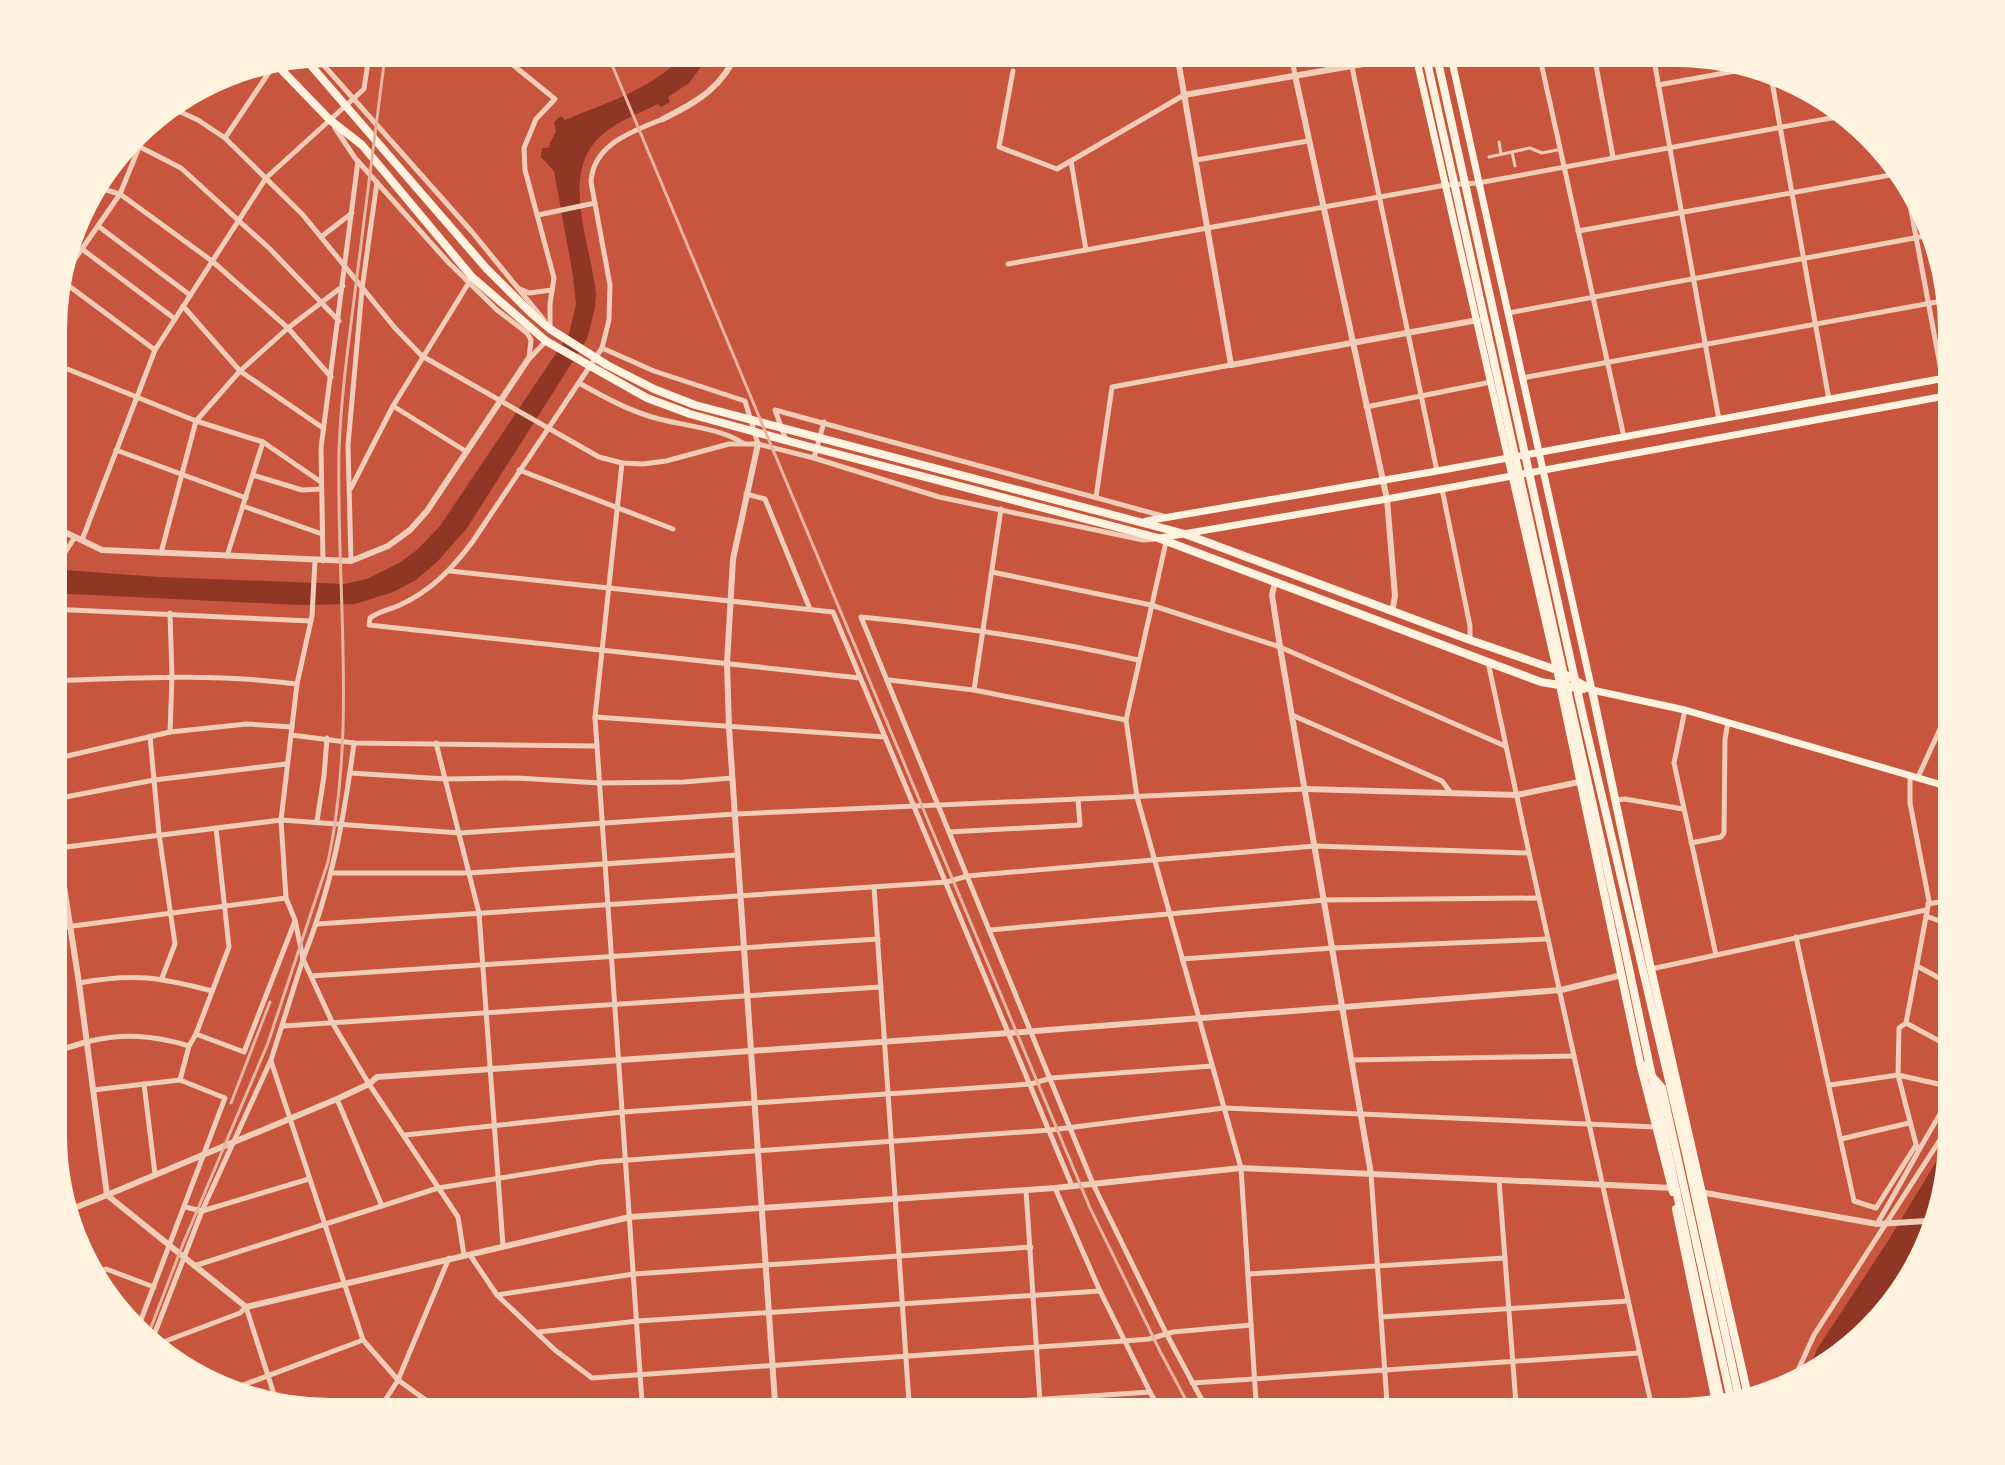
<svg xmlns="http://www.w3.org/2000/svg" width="2005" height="1465" font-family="'Playfair Display',serif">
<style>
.water{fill:#8f3625}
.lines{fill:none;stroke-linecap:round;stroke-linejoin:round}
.pedestrian{stroke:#f1ccb7;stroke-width:3}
.minor{stroke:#f1ccb7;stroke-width:5}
.tertiary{stroke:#f1ccb7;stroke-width:6}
.secondary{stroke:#fff3e0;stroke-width:7}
.primary{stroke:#fff3e0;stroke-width:7}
.trunk{stroke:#fff3e0;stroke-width:8}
.motorway{stroke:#fff3e0;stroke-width:8}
.rail{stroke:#e9b49f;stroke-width:3}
.rim{fill:none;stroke:#fff3e0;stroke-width:10}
</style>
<rect width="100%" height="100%" fill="#c8553d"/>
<!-- water -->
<g class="water">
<path d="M690,48H715L689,83L668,97L670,102L661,107L658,104C640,113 619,120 603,134C558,171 591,244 596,294L595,308L587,339L467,528L437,562L416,580L393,592L355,604L300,605L50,593V569L159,577L344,584L367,579L399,563L417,550L440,526L569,334L576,305L573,276L554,171L541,157L542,148H548L556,131L554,122L561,116L565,120C610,101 659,87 690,48Z"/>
<polygon points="1956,1129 1956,1153 1943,1220 1918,1267 1887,1316 1803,1385 1817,1349 1888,1241"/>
</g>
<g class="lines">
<!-- pedestrian -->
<g class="pedestrian">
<polyline points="1499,142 1501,154"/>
<polyline points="1512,152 1515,166"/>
<polyline points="1489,157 1530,148 1542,153 1557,150"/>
</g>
<!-- minor -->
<g class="minor">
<polyline points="492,48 555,99 536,119 524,148 525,170 554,278 550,304 550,329"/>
<polyline points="1290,48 1295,75"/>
<polyline points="1348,48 1437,471"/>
<polyline points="1538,49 1624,437"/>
<polyline points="1593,49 1613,157"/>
<polyline points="1652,49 1719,420"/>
<polyline points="312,52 472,232 544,320"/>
<polyline points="1769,65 1829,400"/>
<polyline points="1013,71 999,147 1057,169 1184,95"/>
<polyline points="1658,85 1769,65"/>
<polyline points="1827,96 1832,118"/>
<polyline points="165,105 198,120 225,138 303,215 395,328 422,356 599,457 622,463 643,464 666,461 729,444 758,444 814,458 939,497 1143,540 1155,539"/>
<path d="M663,119C633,131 593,144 591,182L610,285L609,320L602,348L654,371L745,401L758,444"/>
<polyline points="335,128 355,158 448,262 497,310 527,333 531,340 529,358"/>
<polyline points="225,138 276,62"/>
<polyline points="140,147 181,168 270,249 339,321"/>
<polyline points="1196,160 1308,141"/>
<polyline points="1071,161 1086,250"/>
<polyline points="1905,178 1956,451"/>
<polyline points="92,186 120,194 212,261 288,328 331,377"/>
<polyline points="538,215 595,203"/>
<polyline points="98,226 190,295"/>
<polyline points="1578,231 1902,173"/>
<polyline points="321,237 352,213"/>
<polyline points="82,249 175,319"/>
<polyline points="1008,264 1446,185 1478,183 1853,114"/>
<polyline points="61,280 155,350"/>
<polyline points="518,288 529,293 552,290"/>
<polyline points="50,295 120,194 153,113"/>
<polyline points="183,306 240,371 323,428"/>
<polyline points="1508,313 1936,234"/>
<path d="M602,348L473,541C453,568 431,591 400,605C389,610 379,611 370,618L369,625L860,678"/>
<polyline points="530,358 546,341"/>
<polyline points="50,362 196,421 263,442 321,482"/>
<polyline points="1522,378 1953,299"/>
<path d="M579,383C604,397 631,412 659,419C686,426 719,428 743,443"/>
<polyline points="393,406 467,452"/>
<polyline points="1366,407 1491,382"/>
<polyline points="786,440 775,410 1163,516"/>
<polyline points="116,450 246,498"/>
<polyline points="814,458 824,422"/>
<polyline points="622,463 595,717 643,1417"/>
<polyline points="519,470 673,529"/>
<polyline points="253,475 302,490 321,489"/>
<polyline points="351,488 393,406 468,284"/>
<polyline points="1442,489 1470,626 1470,640"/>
<polyline points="746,494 765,499 810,609"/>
<polyline points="1096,497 1112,387 1231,365"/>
<polyline points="243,506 322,534"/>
<polyline points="82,540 155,350 266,178 364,89 370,48"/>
<polyline points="1166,542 1126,720 1137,797 1241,1168 1257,1417"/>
<polyline points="50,553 64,554 75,537"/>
<polyline points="161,553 196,421 240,371 288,328 343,286"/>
<polyline points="227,556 263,442"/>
<polyline points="323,561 321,448 358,161"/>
<polyline points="351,561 348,445 362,289 377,182"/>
<polyline points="450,571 833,612 1072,1186"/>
<polyline points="992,572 1151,605 1280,647 1505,746"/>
<polyline points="50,609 311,621"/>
<path d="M1138,660C1046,639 955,626 861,617L1093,1184L1166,1333L1211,1417"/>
<polyline points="1488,662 1529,853"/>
<polyline points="889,680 974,690 1126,720"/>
<path d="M50,681C132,678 215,673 297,684"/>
<polyline points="974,690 1001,509"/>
<polyline points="1685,710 1674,763 1716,955"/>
<polyline points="1292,715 1442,781 1451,793"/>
<polyline points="595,717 885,737"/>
<polyline points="170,732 172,677 170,613"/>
<polyline points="291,735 354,743 597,746"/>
<polyline points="150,736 159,834 175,944 162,978"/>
<path d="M354,743C344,819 332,886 303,959L333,1024L369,1084L458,1217L464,1255"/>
<polyline points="436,743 479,913 503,1246"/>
<polyline points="50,760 170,732 247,724 292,727"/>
<polyline points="350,773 446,779 517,778 600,783 684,782 732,778"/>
<polyline points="1910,776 1910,803 1929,901 1906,1023 1956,1050"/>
<polyline points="1918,777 1956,694"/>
<polyline points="50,800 154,780 286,764"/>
<polyline points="1616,800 1625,799 1683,809"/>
<polyline points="317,821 324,776 327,738"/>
<polyline points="949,832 1080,825 1078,799"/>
<polyline points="1691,843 1721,837 1724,833 1725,739 1728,722"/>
<polyline points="50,849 281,820 460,833 735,814 1306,789"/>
<polyline points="333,873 469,873 737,855"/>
<polyline points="874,887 910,1417"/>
<polyline points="1928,904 1956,899"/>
<polyline points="1926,916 1956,927"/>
<polyline points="317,924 947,882 967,876 1315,846 1529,853 1654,1417"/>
<polyline points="50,929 286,898"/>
<polyline points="989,930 1325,900 1539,898"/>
<polyline points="1796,937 1854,1201 1876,1208 1916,1145"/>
<polyline points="1182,959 1333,948 1548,939"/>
<polyline points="1917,966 1956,987"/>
<polyline points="1651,969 1926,910"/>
<polyline points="311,976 878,939"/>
<path d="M79,983C134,973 159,977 212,991"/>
<polyline points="1906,1023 1899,1028 1898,1075 1917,1148"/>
<polyline points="283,1026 881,987"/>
<polyline points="196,1034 244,1052 295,921"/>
<path d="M86,1042C122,1033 154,1035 189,1046"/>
<polyline points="1353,1060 1574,1056"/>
<polyline points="271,1061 363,1340 398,1380 448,1416"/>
<polyline points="180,1080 189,1046 196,1034 229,947 216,828"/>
<polyline points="144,1084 155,1174"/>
<path d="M1830,1085L1898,1075L1956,1088C1927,1133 1904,1179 1877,1224"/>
<polyline points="93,1090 180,1080 225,1098 136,1333"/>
<polyline points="337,1099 382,1206"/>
<polyline points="405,1135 623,1112 1031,1084 1051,1078 1212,1066"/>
<polyline points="1841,1139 1909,1123"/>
<polyline points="1371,1174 1388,1417"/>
<polyline points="1499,1180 1517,1417"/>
<polyline points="1055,1188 1100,1291 1150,1392"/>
<polyline points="1026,1190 1041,1417"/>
<polyline points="185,1207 202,1211 309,1179"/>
<polyline points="470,1255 497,1295 555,1350 592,1378 1124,1341 1149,1339 1173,1332 1251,1325"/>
<polyline points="194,1266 438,1188 600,1162 1051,1130 1224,1108 1655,1127"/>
<polyline points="1248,1274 1505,1258"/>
<polyline points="86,1276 106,1269 154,1287"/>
<polyline points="497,1295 634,1274 1031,1247"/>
<polyline points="1381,1317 1628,1301"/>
<polyline points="539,1332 638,1321 1100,1291"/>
<polyline points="146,1345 150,1347 240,1313 246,1307 279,1410"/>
<polyline points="149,1348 202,1211 271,1060 303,959 295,920 286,898 281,820 297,684 312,616 315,561"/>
<polyline points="1192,1383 1639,1353"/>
<polyline points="1789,1390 1814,1335 1956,1115"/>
<polyline points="222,1393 363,1340"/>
<polyline points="323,1416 332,1413 337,1416"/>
<polyline points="375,1416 398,1380 449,1258"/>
<polyline points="778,1417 1150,1392 1164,1417"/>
</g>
<!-- tertiary -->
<g class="tertiary">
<polyline points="1176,48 1231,365 1478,320"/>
<polyline points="1295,75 1387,499 1395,596 1392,612"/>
<polyline points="1184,95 1415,55"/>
<path d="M663,119C700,100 721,89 740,48"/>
<polyline points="758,444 733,559 727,663 729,728 776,1417"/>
<polyline points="50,525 102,550 351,561 388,546 410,530 427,511 529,358"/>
<polyline points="1275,582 1272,595 1280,647 1371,1174"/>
<polyline points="50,769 58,848 79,983 107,1195 337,1099 369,1084 377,1077 1009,1033 1561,990 1622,975"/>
<polyline points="1306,789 1517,795 1579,782"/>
<polyline points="50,1053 86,1042"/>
<polyline points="1700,1192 1877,1224 1943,1220"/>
<polyline points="64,1212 107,1195 246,1307 630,1217 1055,1188 1241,1168 1673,1188"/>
</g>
<!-- secondary -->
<g class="secondary">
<polyline points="1146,521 1437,471 1956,376"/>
<polyline points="1160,538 1387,499 1956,394"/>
<polyline points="1592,690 1685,710 1956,789"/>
</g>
<!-- primary -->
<g class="primary">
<polyline points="1414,48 1560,685"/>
<polyline points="1449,48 1592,690"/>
</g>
<!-- trunk -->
<g class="trunk">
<polyline points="301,54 486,268 531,313 550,329 607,365 654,389 695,405 1185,534 1470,640 1557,670 1592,690 1651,969 1749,1400"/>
<polyline points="272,60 330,120 362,145 472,277 546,341 647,398 690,414 803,445 1158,538 1541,682 1583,689"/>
<polyline points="1560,685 1640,1063 1673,1192"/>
<polyline points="1676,1209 1717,1407"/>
</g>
<!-- motorway -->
<g class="motorway">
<polyline points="1424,48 1623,940 1722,1406"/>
<polyline points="1435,48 1583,716 1686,1153 1740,1402"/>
<polyline points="1640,1063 1662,1088 1732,1404"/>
</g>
<!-- rail -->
<g class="rail">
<polyline points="605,48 1090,1208 1161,1353 1195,1417"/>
<polyline points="231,1103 270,1002"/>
<path d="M145,1343L183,1244L268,1043L328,862C357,726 336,588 339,451C341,392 350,334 357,276C367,200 377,124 386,48"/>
</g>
</g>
<!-- crop -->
<path d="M0 0H2005V1465H0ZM330 62H1675A268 268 0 0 1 1943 330V1135A268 268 0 0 1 1675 1403H330A268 268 0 0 1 62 1135V330A268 268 0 0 1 330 62Z" fill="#fff3e0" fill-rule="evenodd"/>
<path class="rim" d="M330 62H1675A268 268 0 0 1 1943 330V1135A268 268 0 0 1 1675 1403H330A268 268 0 0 1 62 1135V330A268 268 0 0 1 330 62Z"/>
</svg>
